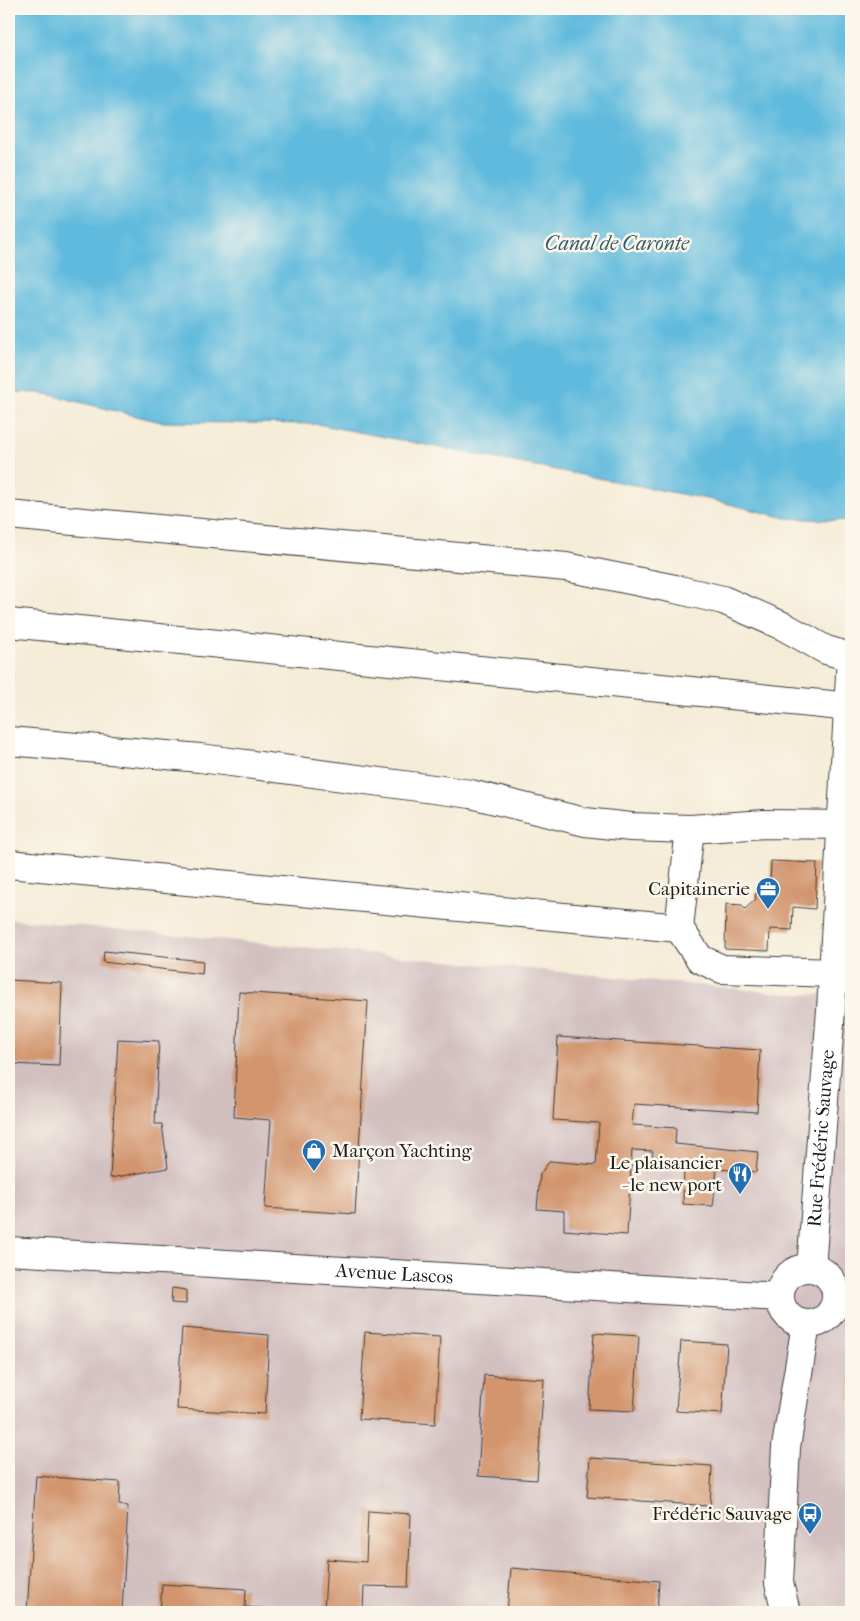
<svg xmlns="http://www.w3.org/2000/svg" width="860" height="1621" font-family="'IM FELL French Canon',serif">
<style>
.industrial{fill:#d2bfc0}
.water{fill:#5fbadd;stroke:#3e6b7c}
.building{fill:#d2956e}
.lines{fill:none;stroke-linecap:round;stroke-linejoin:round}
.minor-casing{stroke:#3d3b38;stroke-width:30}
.minor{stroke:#fff;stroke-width:28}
.labels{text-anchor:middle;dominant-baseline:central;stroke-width:5;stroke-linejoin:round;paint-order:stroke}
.poi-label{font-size:19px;fill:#1c1c1c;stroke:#fbf7ec;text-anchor:end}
.street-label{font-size:19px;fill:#1c1c1c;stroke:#fbf7ec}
.water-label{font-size:20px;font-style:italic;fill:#375b69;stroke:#fbf7ec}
</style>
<rect width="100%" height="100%" fill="#fbf7ec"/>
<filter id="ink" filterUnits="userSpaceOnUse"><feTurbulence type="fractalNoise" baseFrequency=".02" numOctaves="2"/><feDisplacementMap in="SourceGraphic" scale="10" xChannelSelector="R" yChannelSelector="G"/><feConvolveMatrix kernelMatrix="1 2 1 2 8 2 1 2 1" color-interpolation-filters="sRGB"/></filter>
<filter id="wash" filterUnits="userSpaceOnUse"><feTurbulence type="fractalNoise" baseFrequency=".0096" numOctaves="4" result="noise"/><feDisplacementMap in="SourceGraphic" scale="20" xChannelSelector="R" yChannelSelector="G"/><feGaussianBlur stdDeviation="1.12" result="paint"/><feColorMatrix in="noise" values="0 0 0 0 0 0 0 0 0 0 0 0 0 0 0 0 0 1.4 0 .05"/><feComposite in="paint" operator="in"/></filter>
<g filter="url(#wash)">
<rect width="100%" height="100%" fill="#f5ecd7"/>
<!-- industrial -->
<polygon class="industrial" points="9,919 790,994 851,995 851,1612 9,1612"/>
<!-- water -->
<polygon class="water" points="9,9 851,9 851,521 786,518 712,500 317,424 161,422 42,393 9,392"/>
<g id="blocks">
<!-- building -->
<g class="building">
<polygon points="771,861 817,863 815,909 793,907 792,930 770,929 769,951 725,949 726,904 742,905 745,909 756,899 755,896 757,892 763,892 770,885"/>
<polygon points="104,951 203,961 202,974 103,962"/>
<polygon points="9,980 62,983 59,1066 9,1064"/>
<polygon points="239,992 368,1001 355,1214 265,1208 271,1120 234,1117"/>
<polygon points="558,1037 760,1050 757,1112 634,1104 632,1125 676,1128 675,1144 758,1152 756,1172 717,1169 713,1206 683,1204 684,1167 671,1166 672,1161 652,1160 653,1151 632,1150 627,1235 564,1230 564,1211 537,1209 540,1174 550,1161 596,1165 599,1123 553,1120"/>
<polygon points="118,1039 159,1041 155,1124 162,1124 168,1168 110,1178"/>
<polygon points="172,1288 186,1290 186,1304 171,1303"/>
<polygon points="182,1328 269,1335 265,1414 177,1409"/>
<polygon points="365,1332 440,1337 435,1424 359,1419"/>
<polygon points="594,1333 639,1336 634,1411 589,1409"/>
<polygon points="681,1341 727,1344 722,1414 676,1411"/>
<polygon points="484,1375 544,1379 537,1480 478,1476"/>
<polygon points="850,1377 851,1377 851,1401 848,1401"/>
<polygon points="590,1458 712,1466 710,1506 587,1497"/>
<polygon points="36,1476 120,1482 119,1505 128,1506 122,1612 27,1612"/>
<polygon points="368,1511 411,1514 408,1587 364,1586 363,1612 324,1612 327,1559 366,1562"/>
<polygon points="511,1568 659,1581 657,1612 507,1612"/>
<polygon points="162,1584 246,1589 245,1607 284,1610 284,1612 160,1612"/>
</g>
</g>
</g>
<g filter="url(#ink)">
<use href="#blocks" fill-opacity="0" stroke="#3d3b38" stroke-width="1"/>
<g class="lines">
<!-- minor casing -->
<g class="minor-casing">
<g id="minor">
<polyline points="9,515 566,567 675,589 723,600 783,626 826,650 851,657"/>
<polyline points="9,623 851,707"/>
<polyline points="9,741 200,758 471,794 585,822 631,827 690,829 765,824 851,825"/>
<polyline points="9,864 679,928 690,829"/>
<polyline points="679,928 700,959 722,969 833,973"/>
<path id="s1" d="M9,1251L780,1297"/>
<circle cx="808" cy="1296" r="28"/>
<path id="s2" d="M811,1268L831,1010L851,657"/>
<polyline points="786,1612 779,1583 786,1447 806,1324"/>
</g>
</g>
<!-- minor -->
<use href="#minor" class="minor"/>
</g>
</g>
<!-- icons -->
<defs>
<g id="office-pin" transform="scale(1.25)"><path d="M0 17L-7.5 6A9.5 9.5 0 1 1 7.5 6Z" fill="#1f6fb2" stroke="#fbf7ec"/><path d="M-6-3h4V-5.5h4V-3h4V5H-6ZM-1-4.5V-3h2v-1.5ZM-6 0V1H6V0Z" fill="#fff"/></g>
<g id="shop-pin" transform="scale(1.25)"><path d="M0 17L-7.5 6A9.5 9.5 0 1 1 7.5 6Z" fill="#1f6fb2" stroke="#fbf7ec"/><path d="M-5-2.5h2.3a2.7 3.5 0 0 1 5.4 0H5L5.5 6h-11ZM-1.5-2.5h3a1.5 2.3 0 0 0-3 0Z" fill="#fff"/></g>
<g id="restaurant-pin" transform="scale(1.25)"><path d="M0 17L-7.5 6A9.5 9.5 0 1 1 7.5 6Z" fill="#1f6fb2" stroke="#fbf7ec"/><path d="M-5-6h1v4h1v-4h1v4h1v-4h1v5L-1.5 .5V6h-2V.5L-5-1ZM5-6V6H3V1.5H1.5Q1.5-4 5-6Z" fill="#fff"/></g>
<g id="bus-pin" transform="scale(1.25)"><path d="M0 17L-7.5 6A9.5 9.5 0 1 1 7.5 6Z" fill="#1f6fb2" stroke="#fbf7ec"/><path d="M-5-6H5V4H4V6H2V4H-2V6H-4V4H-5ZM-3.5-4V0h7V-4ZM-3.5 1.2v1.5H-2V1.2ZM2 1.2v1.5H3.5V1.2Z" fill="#fff"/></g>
</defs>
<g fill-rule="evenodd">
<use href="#office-pin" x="768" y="889"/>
<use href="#shop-pin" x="314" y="1151"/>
<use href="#restaurant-pin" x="740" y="1174"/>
<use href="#bus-pin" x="810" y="1514"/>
</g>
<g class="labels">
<!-- poi labels -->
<g class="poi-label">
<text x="750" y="889">Capitainerie</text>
<text x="332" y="1151" text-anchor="start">Marçon Yachting</text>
<text x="722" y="1163">Le plaisancier<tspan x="722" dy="22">- le new port</tspan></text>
<text x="792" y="1514">Frédéric Sauvage</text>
</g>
<!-- street labels -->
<g class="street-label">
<text stroke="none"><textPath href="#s2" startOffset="130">Rue Frédéric Sauvage</textPath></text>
<text stroke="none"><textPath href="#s1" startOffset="386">Avenue Lascos</textPath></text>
</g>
<!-- water labels -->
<g class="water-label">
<text x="617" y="243">Canal de Caronte</text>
</g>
</g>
<!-- margin -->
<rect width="860" height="1621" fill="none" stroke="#fbf7ec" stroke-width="30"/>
</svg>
